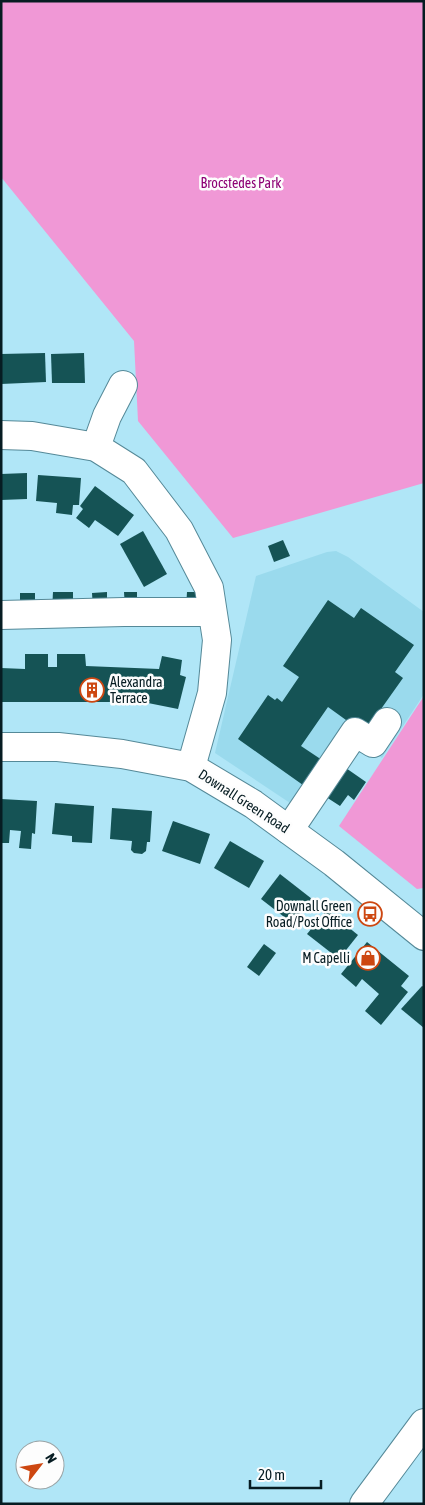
<svg xmlns="http://www.w3.org/2000/svg" width="425" height="1505" font-family="'Asap Condensed',sans-serif">
<style>
.built{fill:#9adaed}
.green{fill:#f098d6}
.building{fill:#155355}
.lines{fill:none;stroke-linecap:round;stroke-linejoin:round}
.minor-casing{stroke:#558998;stroke-width:30}
.major-casing{stroke:#558998;stroke-width:30}
.highway-casing{stroke:#558998;stroke-width:30}
.minor{stroke:#fff;stroke-width:28}
.major{stroke:#fff;stroke-width:28}
.highway{stroke:#fff;stroke-width:28}
.labels{text-anchor:middle;dominant-baseline:central;stroke-width:5;stroke-linejoin:round;paint-order:stroke}
.park-label{font-size:14px;fill:#8d0074;stroke:#fdfdfd}
.poi-label{font-size:14px;fill:#061c22;stroke:#fdfdfd;text-anchor:end}
.street-label{font-size:14px;fill:#061c22;stroke:#fdfdfd}
</style>
<rect width="100%" height="100%" fill="#b0e6f7"/>
<!-- built -->
<polygon class="built" points="336,551 348,557 424,612 424,694 382,758 358,742 308,815 215,753 256,576 327,552"/>
<!-- green -->
<g class="green">
<polygon points="1,1 424,1 424,483 233,538 138,421 134,341 1,177"/>
<polygon points="424,696 424,888 417,889 339,826"/>
</g>
<!-- building -->
<g class="building">
<polygon points="45,353 46,382 1,384 1,354"/>
<polygon points="84,353 85,383 52,383 51,354"/>
<polygon points="27,473 27,499 1,500 1,474"/>
<polygon points="38,475 81,478 79,505 73,505 72,515 56,513 57,503 36,501"/>
<polygon points="95,486 134,515 118,536 95,520 89,528 76,518 83,509 80,506"/>
<polygon points="143,531 167,574 144,587 120,544"/>
<polygon points="283,540 290,556 274,562 268,546"/>
<polygon points="53,592 73,592 73,610 52,610"/>
<polygon points="107,592 107,610 93,610 92,593"/>
<polygon points="124,592 137,592 137,609 125,609"/>
<polygon points="187,592 198,592 197,608 186,607"/>
<polygon points="20,593 35,593 35,611 20,610"/>
<polygon points="328,600 354,618 361,608 414,645 395,672 403,678 364,733 328,707 301,746 328,764 310,790 238,739 268,695 275,700 277,698 282,702 299,677 283,666"/>
<polygon points="25,654 48,654 48,667 57,667 57,654 85,654 86,666 159,669 162,656 182,660 180,675 186,677 178,709 143,702 1,702 1,668 25,669"/>
<polygon points="343,766 366,782 354,800 348,795 340,806 323,795"/>
<polygon points="1,799 37,801 35,834 32,833 31,849 19,848 21,831 10,830 9,843 1,843"/>
<polygon points="55,803 94,806 92,843 72,842 72,836 52,834"/>
<polygon points="112,808 152,811 150,842 147,842 146,851 142,854 134,853 131,850 132,841 110,839"/>
<polygon points="173,821 210,834 200,864 162,851"/>
<polygon points="230,841 264,861 249,888 214,868"/>
<polygon points="280,874 312,899 292,923 261,899"/>
<polygon points="327,910 358,935 339,959 307,934"/>
<polygon points="367,942 409,976 401,986 408,992 381,1025 365,1011 379,994 362,979 356,987 341,974"/>
<polygon points="264,944 276,953 259,976 247,967"/>
<polygon points="422,986 424,987 424,1028 401,1009"/>
</g>
<g class="lines">
<!-- minor casing -->
<g class="minor-casing">
<g id="minor">
<polyline points="1,435 32,436 96,447 134,471 179,530 209,588 217,640 212,693 191,767"/>
<polyline points="96,447 107,416 123,385"/>
<polyline points="1,615 124,612 212,612"/>
<polyline points="289,830 355,732 373,743 387,722"/>
</g>
</g>
<!-- major casing -->
<g class="major-casing">
<polyline id="major" points="1,747 58,747 122,754 191,767 253,804 334,863 424,936"/>
</g>
<!-- highway casing -->
<g class="highway-casing">
<polyline id="highway" points="364,1504 424,1423"/>
</g>
<!-- minor -->
<use href="#minor" class="minor"/>
<!-- major -->
<use href="#major" class="major"/>
<!-- highway -->
<use href="#highway" class="highway"/>
</g>
<!-- icons -->
<defs>
<g id="building-ring" transform="scale(1.25)"><circle r="9.5" fill="#fdfdfd" stroke="#cd4711" stroke-width="1.5"/><path d="M-4-6H4V6H1V3H-1V6H-4ZM-2.5-4.3h1.7v1.8h-1.7ZM.8-4.3h1.7v1.8H.8ZM-2.5-1h1.7V.8h-1.7ZM.8-1h1.7V.8H.8Z" fill="#cd4711"/></g>
<g id="bus-ring" transform="scale(1.25)"><circle r="9.5" fill="#fdfdfd" stroke="#cd4711" stroke-width="1.5"/><path d="M-5-6H5V4H4V6H2V4H-2V6H-4V4H-5ZM-3.5-4V0h7V-4ZM-3.5 1.2v1.5H-2V1.2ZM2 1.2v1.5H3.5V1.2Z" fill="#cd4711"/></g>
<g id="shop-ring" transform="scale(1.25)"><circle r="9.5" fill="#fdfdfd" stroke="#cd4711" stroke-width="1.5"/><path d="M-5-2.5h2.3a2.7 3.5 0 0 1 5.4 0H5L5.5 6h-11ZM-1.5-2.5h3a1.5 2.3 0 0 0-3 0Z" fill="#cd4711"/></g>
</defs>
<g fill-rule="evenodd">
<use href="#building-ring" x="92" y="690"/>
<use href="#bus-ring" x="370" y="914"/>
<use href="#shop-ring" x="368" y="958"/>
</g>
<g class="labels">
<!-- park labels -->
<g class="park-label">
<text x="241" y="183">Brocstedes Park</text>
</g>
<!-- poi labels -->
<g class="poi-label">
<text x="110" y="682" text-anchor="start">Alexandra<tspan x="110" dy="16">Terrace</tspan></text>
<text x="352" y="906">Downall Green<tspan x="352" dy="16">Road/Post Office</tspan></text>
<text x="350" y="958">M Capelli</text>
</g>
<!-- street labels -->
<g class="street-label">
<text transform="translate(244 801) rotate(33)">Downall Green Road</text>
</g>
</g>
<!-- border -->
<rect width="425" height="1505" fill="none" stroke="#061c22" stroke-width="5"/>
<!-- north arrow -->
<g transform="translate(40 1465) rotate(59)"><circle r="24" fill="#fdfdfd" stroke="#9aa3a5"/>
<path d="M0-4L9 19L0 12L-9 19Z" fill="#cd4711"/>
<text y="-8" font-size="14" font-weight="bold" text-anchor="middle" fill="#061c22">N</text>
</g>
<!-- scale -->
<path d="M250 1480v8h71v-8" fill="none" stroke="#061c22" stroke-width="2.5"/>
<text x="258" y="1480" font-size="15" fill="#061c22" stroke="#fdfdfd" stroke-width="4" paint-order="stroke">20 m</text>
</svg>
